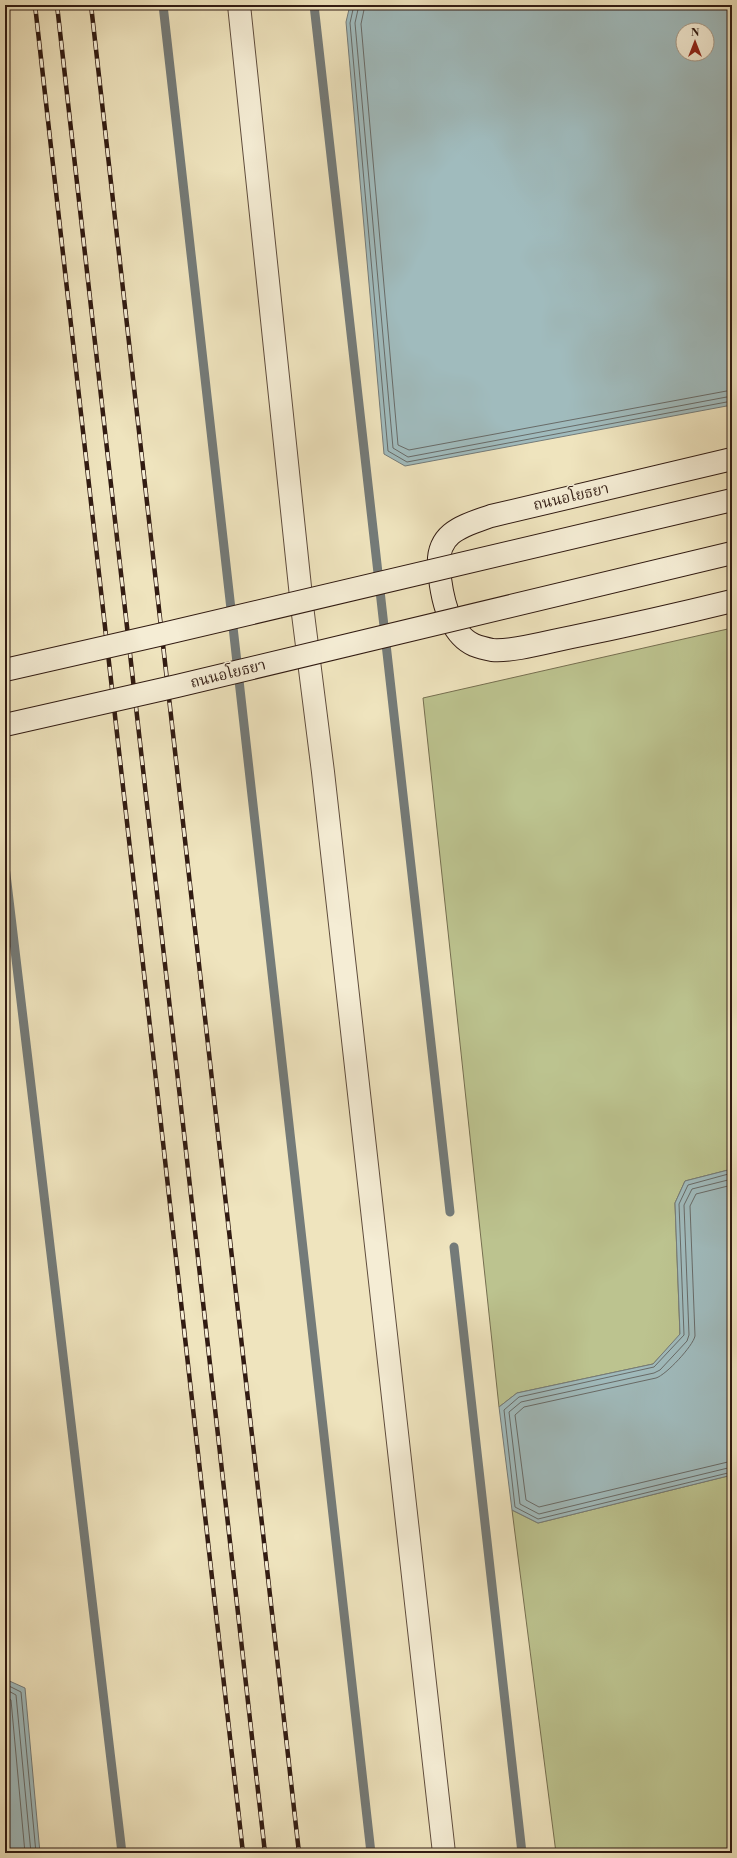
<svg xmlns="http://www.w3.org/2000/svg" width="737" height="1858" font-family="'Libre Bodoni','Noto Serif Thai',serif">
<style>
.green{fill:#bcc38f;stroke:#766f50}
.water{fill:#a0bbbd;stroke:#747b79;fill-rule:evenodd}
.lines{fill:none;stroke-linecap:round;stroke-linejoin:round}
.shore{stroke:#686b68;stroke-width:1}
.stream{stroke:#747b79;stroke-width:9}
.street-casing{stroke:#604d3d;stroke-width:24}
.secondary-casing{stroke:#311b12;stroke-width:24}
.street{stroke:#f5edd5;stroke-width:22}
.secondary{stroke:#f5edd5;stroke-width:22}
.rail-casing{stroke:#311b12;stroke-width:4.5}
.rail{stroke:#f5edd5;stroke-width:3;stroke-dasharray:9;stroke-linecap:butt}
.secondary-bridge-casing{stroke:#311b12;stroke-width:24;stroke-linecap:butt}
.secondary-bridge{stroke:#f5edd5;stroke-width:22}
.labels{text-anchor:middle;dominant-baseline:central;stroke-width:3;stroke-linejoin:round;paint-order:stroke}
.street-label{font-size:15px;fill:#311b12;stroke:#f5edd5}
</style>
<rect width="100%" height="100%" fill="#efe4be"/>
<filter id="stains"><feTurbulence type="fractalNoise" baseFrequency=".005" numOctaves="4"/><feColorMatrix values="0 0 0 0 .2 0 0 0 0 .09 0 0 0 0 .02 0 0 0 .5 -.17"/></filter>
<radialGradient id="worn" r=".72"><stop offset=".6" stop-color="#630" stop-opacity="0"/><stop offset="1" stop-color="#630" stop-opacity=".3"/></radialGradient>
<!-- green -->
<g class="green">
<polygon points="732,628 732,1169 685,1181 675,1203 680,1335 653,1364 517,1393 499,1407 423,698"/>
<polygon points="732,1475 732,1850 722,1853 556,1853 512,1510 538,1523"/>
</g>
<!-- water -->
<g class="water">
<path d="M350,5H732V405L405,466L384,454L346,22ZM683,30H707V54H683Z"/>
<polygon points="732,1169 732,1475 538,1523 512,1510 499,1407 517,1393 653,1364 680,1334 675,1203 685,1181"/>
<polygon points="5,1679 25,1688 40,1853 5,1853"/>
</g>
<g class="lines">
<!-- shore -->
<g class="shore">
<polyline points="354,5 350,23 388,451 407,462 732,401"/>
<polyline points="359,5 355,23 393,448 408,457 732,396"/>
<polyline points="365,5 361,24 398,445 409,450 732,390"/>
<polyline points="732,1173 688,1185 679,1204 684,1335 654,1367 519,1397 504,1410 515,1507 538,1519 732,1472"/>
<polyline points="732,1179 692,1189 684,1205 689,1335 687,1341 660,1370 654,1373 521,1402 509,1412 520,1504 539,1514 732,1467"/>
<path d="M732,1185L696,1194L690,1206L695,1336C693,1346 666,1375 656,1378L524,1407L515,1415L526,1500L539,1507L732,1461"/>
<polyline points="5,1684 21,1692 36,1853"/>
<polyline points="5,1689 16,1695 31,1853"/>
<polyline points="5,1696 11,1700 25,1853"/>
</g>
<!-- stream -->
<g class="stream">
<polyline points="163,5 371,1853"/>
<polyline points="314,5 450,1212"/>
<polyline points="5,866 122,1853"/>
<polyline points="454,1247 522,1853"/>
</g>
<!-- street casing -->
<g class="street-casing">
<polyline id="street" points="239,5 302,606 323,772 444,1853"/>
</g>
<!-- secondary casing -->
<g class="secondary-casing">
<path id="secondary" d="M732,459L491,516C463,526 436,532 439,568C441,594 448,633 474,645C479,647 487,649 492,650C514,652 550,641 572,637C626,626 679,614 732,601"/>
</g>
<!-- street -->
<use href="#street" class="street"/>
<!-- secondary -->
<use href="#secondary" class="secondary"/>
<!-- rail casing -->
<g class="rail-casing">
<g id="rail">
<polyline points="35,5 243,1853"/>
<polyline points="57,5 265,1853"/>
<polyline points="91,5 299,1853"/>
</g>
</g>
<!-- rail -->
<use href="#rail" class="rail"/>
<!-- secondary-bridge casing -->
<g class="secondary-bridge-casing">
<g id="secondary-bridge">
<polyline points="5,670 163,634 732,500"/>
<polyline points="5,725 177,686 732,553"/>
</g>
</g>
<!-- secondary-bridge -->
<use href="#secondary-bridge" class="secondary-bridge"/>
</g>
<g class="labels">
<!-- street labels -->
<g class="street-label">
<text transform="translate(571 497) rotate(-13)">ถนนอโยธยา</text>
<text transform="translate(228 674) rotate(-14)">ถนนอโยธยา</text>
</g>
</g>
<!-- margin -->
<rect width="737" height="1858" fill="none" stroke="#efe4be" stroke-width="20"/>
<rect x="6" y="6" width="725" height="1846" fill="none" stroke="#311b12" stroke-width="2"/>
<rect x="10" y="10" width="717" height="1838" fill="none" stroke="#311b12"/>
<!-- north arrow -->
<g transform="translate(695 42)"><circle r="19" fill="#f5edd5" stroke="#a79987"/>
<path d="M0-3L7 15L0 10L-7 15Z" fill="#8f2418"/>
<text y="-6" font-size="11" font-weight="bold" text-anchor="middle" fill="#311b12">N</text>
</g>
<rect width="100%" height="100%" filter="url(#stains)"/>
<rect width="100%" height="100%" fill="url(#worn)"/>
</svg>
